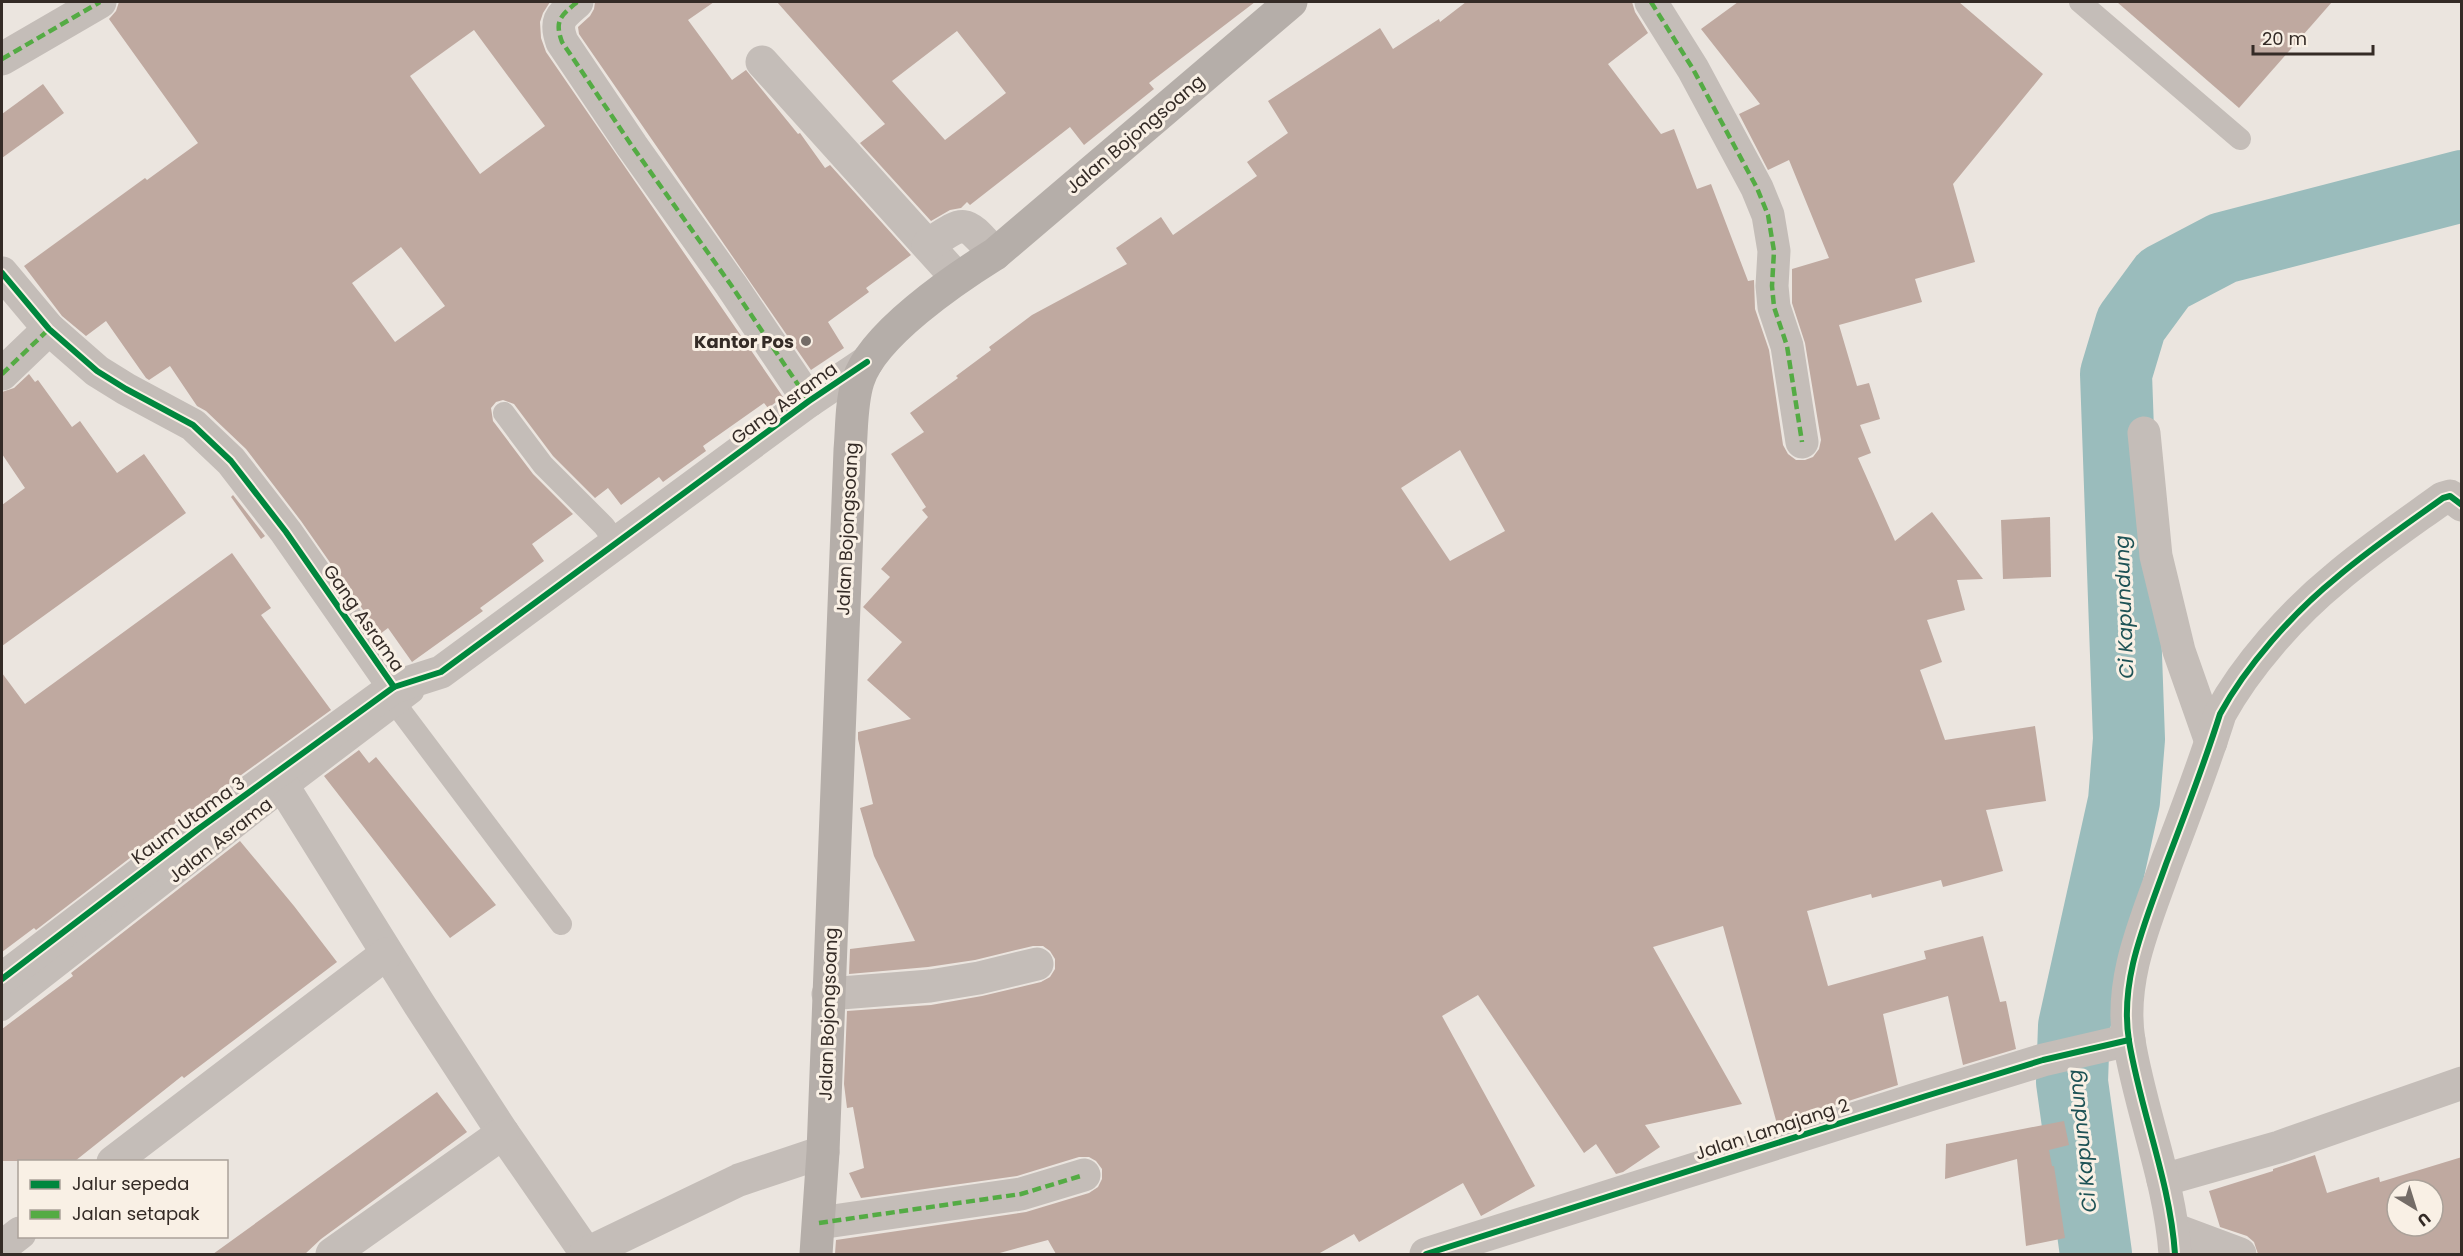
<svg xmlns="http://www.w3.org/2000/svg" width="2463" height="1256" font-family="Poppins,sans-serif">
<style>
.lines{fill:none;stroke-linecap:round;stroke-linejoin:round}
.river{stroke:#9abcbc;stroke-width:72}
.building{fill:#bfa9a0;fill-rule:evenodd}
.lane{stroke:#c4bdb8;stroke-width:22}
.street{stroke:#c4bdb8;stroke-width:33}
.secondary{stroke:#b5aea9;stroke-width:33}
.quiet{stroke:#54ab44;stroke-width:4.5;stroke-dasharray:9 4.5;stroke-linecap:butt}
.cycleway-casing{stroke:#f9f0e5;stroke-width:10}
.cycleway{stroke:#00873e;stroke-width:6}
.poi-dot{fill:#746c67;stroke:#f9f0e5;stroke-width:2}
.labels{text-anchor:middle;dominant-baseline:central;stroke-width:6;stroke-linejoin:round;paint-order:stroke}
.street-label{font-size:18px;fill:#342b26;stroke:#f9f0e5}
.poi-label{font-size:18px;font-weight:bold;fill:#342b26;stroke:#f9f0e5;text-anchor:end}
.water-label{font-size:20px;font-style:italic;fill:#1d5255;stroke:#f9f0e5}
</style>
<rect width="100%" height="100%" fill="#ebe5df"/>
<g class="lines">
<!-- river -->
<polyline class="river" points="2096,1254 2072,1082 2074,1026 2124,801 2129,739 2116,374 2131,324 2164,279 2223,248 2462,186"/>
</g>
<!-- building -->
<g class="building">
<path d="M119,2H550L543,13L540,22L541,38L546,52L783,397L768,408L764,403L703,446L706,451L663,482L659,477L621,505L608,488L595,498L553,456L514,404L503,400L496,402L491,408L493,421L533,474L573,514L532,544L544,561L480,608L483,611L412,662L388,628L380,634L301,521L246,449L206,411L197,406L170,366L149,380L146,378L106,321L86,336L62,316L24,266L145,178L147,180L198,143L109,19L116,11ZM474,30L545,126L480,174L410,76ZM401,247L445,306L395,342L352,283Z"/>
<polygon points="595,2 714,2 688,20 732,80 746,70 798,134 800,133 825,168 830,165 911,255 866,288 869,292 828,322 844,348 811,370 579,34 578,27 590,16 594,9"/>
<path d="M777,2H1255L1149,83L1154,89L1084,145L1070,127L970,205L967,202L961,208L950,210L931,221L860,143L885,124ZM957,31L1006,93L945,140L892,81Z"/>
<path d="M1466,2H1632L1635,12L1648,33L1608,64L1661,134L1674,129L1697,189L1711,184L1748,281L1754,280L1755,309L1769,350L1783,445L1788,454L1796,460H1805L1813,457L1819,449L1821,440L1805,343L1792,303V269L1829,258L1789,160L1768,170L1739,114L1760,104L1701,29L1738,2H1959L2043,74L1953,184L1975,262L1915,279L1922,302L1839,325L1857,386L1869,383L1880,419L1860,425L1871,453L1858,458L1895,541L1932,512L1983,579L1957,580L1965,610L1927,620L1942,662L1920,670L1945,740L2035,726L2046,801L1986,810L2003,871L1943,887L1941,880L1872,898L1871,894L1807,911L1828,986L1926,959L1924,951L1983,936L2000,1002L2006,1001L2016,1049L1963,1065L1948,996L1883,1014L1898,1085L1777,1124L1723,926L1653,947L1742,1104L1645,1125L1660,1147L1623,1172L1616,1174L1596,1144L1584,1153L1478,995L1442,1016L1535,1186L1481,1216L1463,1183L1359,1242L1354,1234L1318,1254H1056L1048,1240L996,1254H835L836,1240L1026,1212L1089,1193L1098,1187L1102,1179V1169L1096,1161L1089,1157H1079L1017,1176L861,1198L849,1173L864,1168L853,1107L847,1108L844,1084L847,1011L931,1005L982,996L1041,982L1050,977L1055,969V959L1050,951L1043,946H1033L975,960L928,967L849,974L850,949L915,941L874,856L860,808L873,804L858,739V732L911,719L867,680L902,642L863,607L890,577L881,569L928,517L922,510L926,507L891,454L924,432L910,413L958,378L956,376L991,350L989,347L1032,315L1127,264L1116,248L1161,217L1173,235L1257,176L1247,162L1288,133L1268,101L1380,28L1393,49L1439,19L1440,22ZM1460,450L1505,531L1450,561L1401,488Z"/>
<polygon points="2117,2 2332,2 2239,108"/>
<polygon points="43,84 64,113 2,158 2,114"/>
<polygon points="29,374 35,382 38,380 72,427 80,421 117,473 144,454 186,513 2,646 2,505 25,488 2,454 2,392 14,388"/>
<polygon points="233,495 265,536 261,539 231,497"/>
<polygon points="2050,517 2051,577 2003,579 2001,520"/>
<polygon points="232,553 271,608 261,615 331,710 186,815 36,930 34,928 2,952 2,673 25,704"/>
<polygon points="359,750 369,763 376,757 496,905 450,938 324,776"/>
<polygon points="240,841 294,906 337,962 184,1078 182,1076 75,1161 2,1161 2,1029 73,976 71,973"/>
<polygon points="437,1092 467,1132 321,1239 305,1254 213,1254"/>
<polygon points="2064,1121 2069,1145 2049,1150 2052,1166 2054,1166 2065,1238 2026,1246 2017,1159 1945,1179 1946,1144"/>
<path d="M2315,1155L2327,1193L2379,1177L2380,1182L2462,1157V1254H2258L2254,1242L2247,1236L2220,1227L2209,1191L2273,1171V1169ZM2397,1190H2433V1226H2397Z"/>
</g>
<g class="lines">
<!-- lane -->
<g class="lane">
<polyline points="2080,2 2240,139"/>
<polyline points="504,413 543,465 604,526 617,544"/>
<polyline points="388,694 561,924"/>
<polyline points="2,1010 286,788 413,692"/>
</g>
<!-- street -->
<g class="street">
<path d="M577,2C561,16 554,20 562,42L632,146L731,285L809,401"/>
<polyline points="1651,2 1693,69 1757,188 1768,215 1774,251 1772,286 1774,307 1787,346 1802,442"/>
<polyline points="2,59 100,2"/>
<polyline points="762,62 957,278"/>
<path d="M928,245C967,219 963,219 995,254"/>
<polyline points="2,273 49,329 97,371 126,389 193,425 231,461 286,532 394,687"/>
<polyline points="2,374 49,329"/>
<polyline points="2144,433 2156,556 2179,651 2211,742"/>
<polyline points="276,775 419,1004 503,1133 586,1253"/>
<polyline points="2,979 197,830 394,687 441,672 809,401 867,362"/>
<polyline points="828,994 930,986 979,978 1037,964"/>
<polyline points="113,1162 386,954"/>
<polyline points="2163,1180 2279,1147 2462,1083"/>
<polyline points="819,1223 1021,1194 1084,1175"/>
<polyline points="2173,1229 2240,1254"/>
<polyline points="2,1247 20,1233"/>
<polyline points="332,1254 503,1133"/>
<polyline points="585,1254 739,1180 823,1152"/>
<polyline points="1426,1254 1926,1096 2043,1060 2129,1040"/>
<path d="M2175,1254C2170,1181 2141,1113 2129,1041C2119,979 2146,921 2166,864C2185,814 2204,765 2220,714C2246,666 2293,613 2336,578C2370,549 2407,524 2443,498L2450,496L2462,505"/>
</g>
<!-- secondary -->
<path class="secondary" d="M816,1254L823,1152L850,450C852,427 851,403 858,381C872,335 955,279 995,254L1291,2"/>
<!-- quiet -->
<g class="quiet">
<path d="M577,2C561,16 554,20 562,42L632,146L731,285L809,401"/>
<polyline points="1651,2 1693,69 1757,188 1768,215 1774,251 1772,286 1774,307 1787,346 1802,442"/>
<polyline points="2,59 100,2"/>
<polyline points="2,374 49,329"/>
<polyline points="819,1223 1021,1194 1084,1175"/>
</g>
<!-- cycleway casing -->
<g class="cycleway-casing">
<g id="cycleway">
<polyline points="2,273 49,329 97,371 126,389 193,425 231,461 286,532 394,687"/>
<polyline points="2,979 197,830 394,687 441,672 809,401 867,362"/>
<polyline points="1426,1254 1926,1096 2043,1060 2129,1040"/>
<path d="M2175,1254C2170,1181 2141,1113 2129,1041C2119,979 2146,921 2166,864C2185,814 2204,765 2220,714C2246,666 2293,613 2336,578C2370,549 2407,524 2443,498L2450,496L2462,505"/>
</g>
</g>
<!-- cycleway -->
<use href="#cycleway" class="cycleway"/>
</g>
<!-- markers -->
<circle class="poi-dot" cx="806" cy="341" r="6"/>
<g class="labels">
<!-- street labels -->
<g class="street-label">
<text transform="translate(1135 134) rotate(-40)">Jalan Bojongsoang</text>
<text transform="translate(784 403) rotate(-36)">Gang Asrama</text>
<text transform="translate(847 529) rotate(-87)">Jalan Bojongsoang</text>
<text transform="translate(364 618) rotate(55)">Gang Asrama</text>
<text transform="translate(188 820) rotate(-36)">Kaum Utama 3</text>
<text transform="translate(220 840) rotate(-38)">Jalan Asrama</text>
<text transform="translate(828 1014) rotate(-88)">Jalan Bojongsoang</text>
<text transform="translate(1772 1129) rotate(-18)">Jalan Lamajang 2</text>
</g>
<!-- poi labels -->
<g class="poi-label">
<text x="794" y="341">Kantor Pos</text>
</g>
<!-- water labels -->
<g class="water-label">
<text transform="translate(2124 607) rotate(-92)">Ci Kapundung</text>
<text transform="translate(2082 1141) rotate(-96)">Ci Kapundung</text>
</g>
</g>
<!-- border -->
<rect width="2463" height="1256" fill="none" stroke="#342b26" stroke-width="6"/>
<!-- legend -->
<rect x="18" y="1160" width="210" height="78" fill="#f9f0e5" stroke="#aaa199" stroke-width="1.5"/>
<rect x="30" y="1180" width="30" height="9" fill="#00873e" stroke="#aaa199" stroke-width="1.5"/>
<text x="72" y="1190" font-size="18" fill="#342b26">Jalur sepeda</text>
<rect x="30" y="1210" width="30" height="9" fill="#54ab44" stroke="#aaa199" stroke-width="1.5"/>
<text x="72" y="1220" font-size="18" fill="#342b26">Jalan setapak</text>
<!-- north arrow -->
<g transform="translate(2415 1208) rotate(142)"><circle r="28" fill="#f9f0e5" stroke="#aaa199" stroke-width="1.5"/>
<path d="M0-4.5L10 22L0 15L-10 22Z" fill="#746c67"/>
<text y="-9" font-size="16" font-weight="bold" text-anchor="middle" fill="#342b26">U</text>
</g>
<!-- scale -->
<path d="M2253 45v9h120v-9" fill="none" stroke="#342b26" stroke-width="3"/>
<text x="2262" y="45" font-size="18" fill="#342b26" stroke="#f9f0e5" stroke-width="4.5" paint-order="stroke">20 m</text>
</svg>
